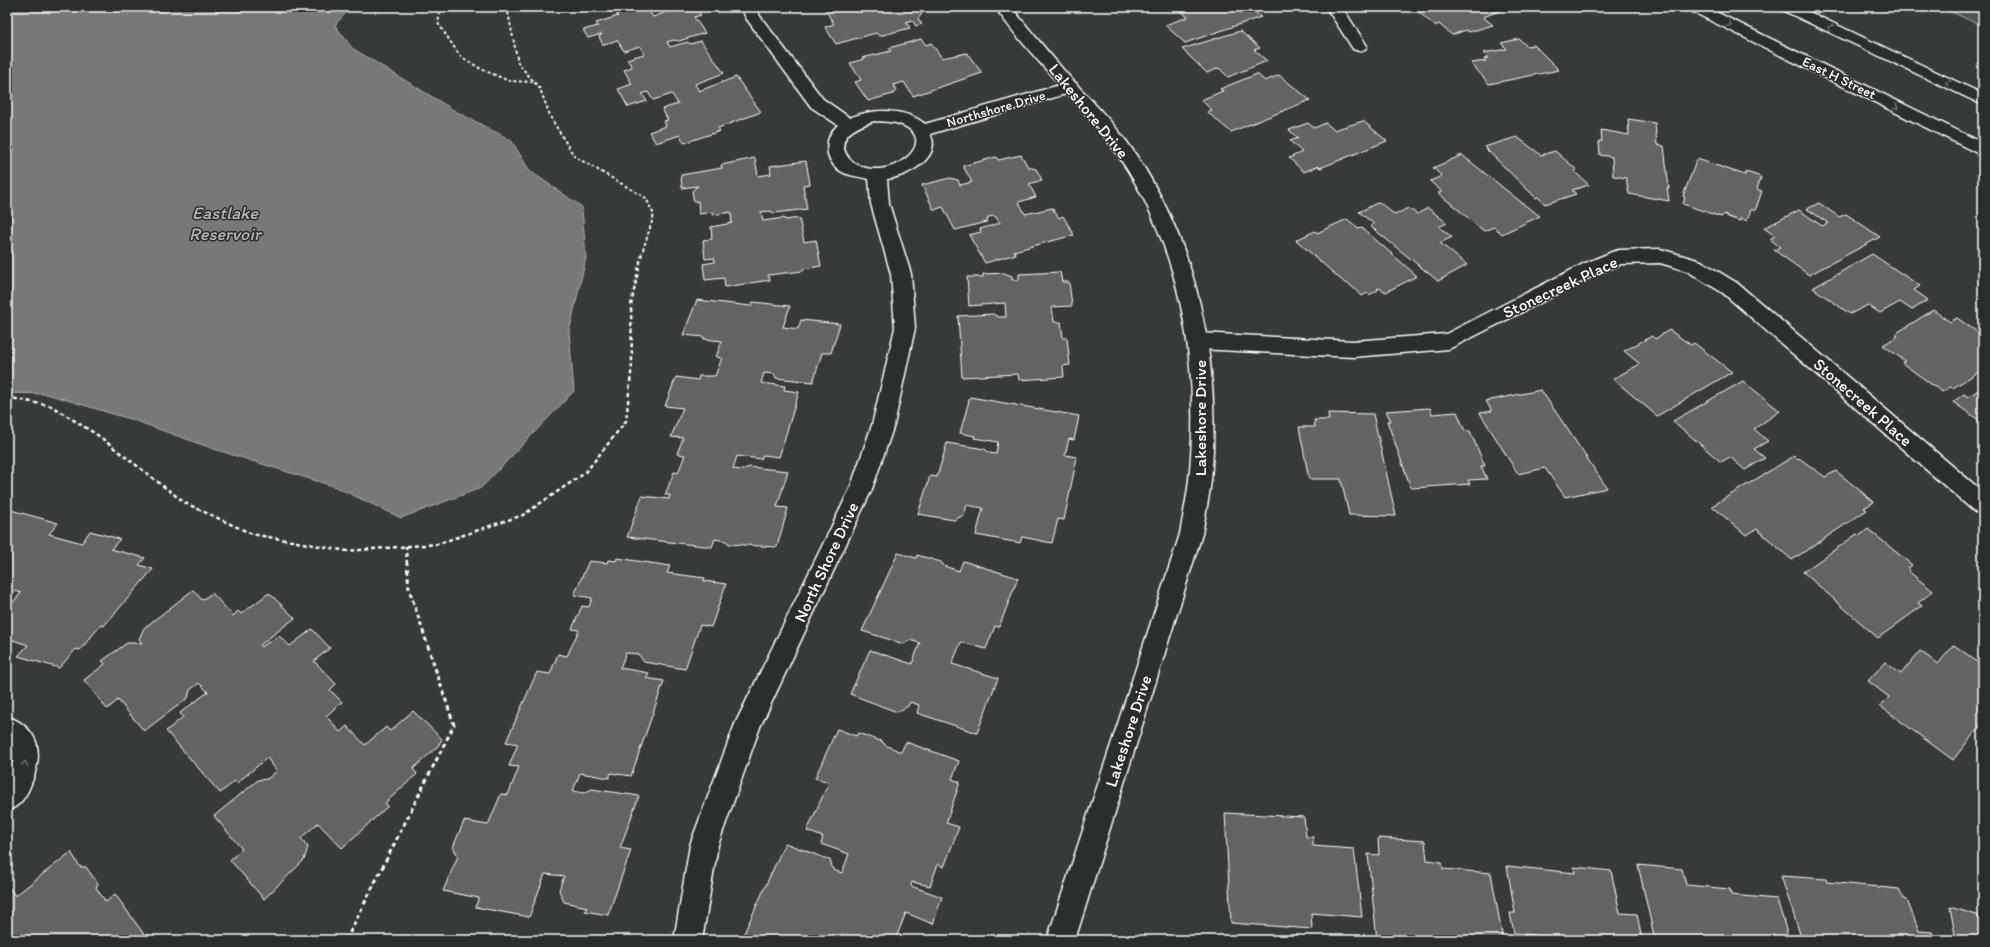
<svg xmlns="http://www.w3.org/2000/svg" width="1990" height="947" font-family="Itim,sans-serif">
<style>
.green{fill:#505354;stroke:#a8a9aa}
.water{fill:#767879;stroke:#adaeaf}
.building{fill:#636465;stroke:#fff}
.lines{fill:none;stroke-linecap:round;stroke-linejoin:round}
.minor-casing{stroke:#fff;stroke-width:3}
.tertiary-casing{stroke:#fff;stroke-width:3}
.primary-casing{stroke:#fff;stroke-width:3}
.path-far2{stroke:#fff;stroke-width:2;stroke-dasharray:3 2.5;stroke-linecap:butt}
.path-far1{stroke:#fff;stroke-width:2.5;stroke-dasharray:4 3;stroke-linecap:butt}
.path{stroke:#fff;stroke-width:3;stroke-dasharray:4.5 3.5;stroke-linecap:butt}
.minor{fill:#2a2d2e;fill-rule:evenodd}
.tertiary{fill:#2a2d2e;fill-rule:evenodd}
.primary{fill:#2a2d2e;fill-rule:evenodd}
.oneway{stroke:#6a6c6d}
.labels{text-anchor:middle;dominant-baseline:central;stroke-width:3;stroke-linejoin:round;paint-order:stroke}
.far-street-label{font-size:14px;fill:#fff;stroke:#2a2d2e}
.street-label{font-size:17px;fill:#fff;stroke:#2a2d2e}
.water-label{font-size:18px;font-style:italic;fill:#b4b5b5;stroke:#2a2d2e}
</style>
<rect width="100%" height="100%" fill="#373a3b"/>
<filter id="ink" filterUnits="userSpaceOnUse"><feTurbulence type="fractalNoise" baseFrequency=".025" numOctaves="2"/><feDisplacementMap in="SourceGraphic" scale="8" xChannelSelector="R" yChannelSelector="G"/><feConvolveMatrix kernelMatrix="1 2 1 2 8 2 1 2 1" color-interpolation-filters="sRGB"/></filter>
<g filter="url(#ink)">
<!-- green -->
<polygon class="green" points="1940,7 1983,7 1983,26"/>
<!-- water -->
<polygon class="water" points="7,7 351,7 335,25 352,48 457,112 511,140 530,171 582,207 586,258 569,332 574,391 481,488 401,518 336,487 217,450 133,420 47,394 7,393"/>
<!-- building -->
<g class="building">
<polygon points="640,7 646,7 653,17 664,13 661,9 664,7 695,7 701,15 694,17 705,33 679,41 674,40 667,42 670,47 688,42 690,44 701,41 724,73 695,84 699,91 736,77 761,112 718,128 720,131 684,143 680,135 656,143 649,132 666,126 664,121 668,120 662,109 678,104 672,94 653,100 648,92 642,94 647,101 628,107 618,89 632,84 624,70 632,67 627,59 644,54 640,46 624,51 617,40 603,45 599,37 602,34 588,38 583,30 598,26 596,23 618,16 616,14"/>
<polygon points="829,7 921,7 924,10 918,19 922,24 916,26 912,20 906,22 910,28 879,36 876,33 836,44 825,27 834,24 824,8"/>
<polygon points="1249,7 1261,17 1185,43 1165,25 1188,17 1177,8 1178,7"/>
<polygon points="1421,7 1503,7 1505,9 1483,17 1493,25 1469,32 1466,30 1452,35 1439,24 1435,26 1415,9"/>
<polygon points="1240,31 1260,48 1254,50 1267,61 1228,77 1219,68 1207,73 1182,49"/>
<polygon points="921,39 926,45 931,43 942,58 967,53 982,73 913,96 904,82 893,85 896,90 893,94 868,101 855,82 861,80 850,63 864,59 862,58 891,51 889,48"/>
<polygon points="1519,39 1527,46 1534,45 1559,70 1489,84 1471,63 1486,61 1484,59 1488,58 1483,53 1507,49 1501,43"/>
<polygon points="1257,74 1265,81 1279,75 1310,100 1231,132 1207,112 1212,110 1201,100 1223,91 1220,89"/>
<polygon points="1628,119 1655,123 1657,145 1664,146 1669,189 1667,188 1669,201 1629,194 1626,178 1613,176 1612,157 1600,155 1599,141 1602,141 1601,130 1629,135"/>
<polygon points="1363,121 1387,141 1320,168 1318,166 1304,172 1289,158 1302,152 1290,141 1298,138 1289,130 1308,123 1314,128 1326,123 1334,130"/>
<polygon points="1517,137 1541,155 1555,151 1577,170 1574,171 1589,185 1572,190 1576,194 1545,204 1538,197 1536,198 1484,147"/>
<polygon points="1021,155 1028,167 1036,169 1042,180 1029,184 1036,197 1019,202 1025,214 1052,208 1059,218 1063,216 1074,235 1014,251 1016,254 985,263 969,235 981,232 980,229 1000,223 995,216 988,217 987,222 955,230 943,207 934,210 922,185 950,178 958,180 960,185 972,182 963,166 996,157 998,160"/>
<polygon points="1462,155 1526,206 1540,216 1502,234 1494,227 1484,231 1438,193 1442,192 1430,181 1442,176 1433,168"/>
<polygon points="755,158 758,176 771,174 770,166 806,161 810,184 803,185 807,209 774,213 770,211 761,212 763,221 784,218 785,220 799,218 804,242 816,240 821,266 803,269 803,271 768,275 770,280 725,287 724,278 705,280 703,264 715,262 714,258 705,259 703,240 712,239 711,227 732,223 731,212 713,215 713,212 699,214 698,201 694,202 692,191 698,186 682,188 681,175 722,168 721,165"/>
<polygon points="1697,159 1745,175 1746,172 1761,177 1757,189 1762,191 1755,211 1751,209 1747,221 1741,218 1740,221 1728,217 1725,214 1721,217 1683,204 1685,197 1683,196"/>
<polygon points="1379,202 1395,215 1408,208 1417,214 1428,208 1447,223 1439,227 1452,237 1440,243 1467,265 1438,281 1370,226 1374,224 1359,212"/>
<polygon points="1819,203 1839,217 1846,214 1880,237 1809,275 1774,250 1780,247 1770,239 1775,236 1764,228 1799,210 1822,226 1828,223 1807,209"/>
<polygon points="1347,219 1358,228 1361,227 1417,276 1386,292 1379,288 1377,289 1378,290 1369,295 1367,293 1362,296 1348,283 1346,284 1296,240 1315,231 1317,233"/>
<polygon points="1872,254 1920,286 1914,290 1928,300 1912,310 1900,302 1880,313 1868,305 1850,314 1813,288"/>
<polygon points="1060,272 1062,282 1069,282 1072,306 1052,307 1054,322 1061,322 1063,338 1067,338 1070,365 1063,366 1064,377 1019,380 1018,374 962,377 958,316 993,314 998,317 1006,317 1005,303 969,306 967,277 983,277 983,274 1004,273 1012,276 1012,280 1019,280 1019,274"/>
<polygon points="697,300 751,306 753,302 790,306 783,327 798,329 801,320 840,324 831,353 822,353 813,382 776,378 774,374 764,373 761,383 785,386 784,390 799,392 779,457 763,455 761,459 737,456 733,469 743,470 749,467 788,471 777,507 788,508 777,547 729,544 726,541 715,539 712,547 627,537 642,496 669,499 670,495 665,495 674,472 678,473 685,455 677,454 683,438 671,437 683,408 665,406 676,377 698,380 699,376 715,376 722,358 716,357 722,341 704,339 704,337 683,335"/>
<polygon points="1933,310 1950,322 1957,318 1983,336 1983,369 1953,388 1950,387 1942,392 1902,363 1905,361 1883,345 1898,336 1895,334"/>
<polygon points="1669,330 1691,345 1694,343 1732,372 1657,416 1613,379 1640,364 1624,351 1652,336 1655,339"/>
<polygon points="1743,381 1780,411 1754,429 1768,441 1754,449 1765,458 1745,470 1730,457 1721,462 1673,421"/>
<polygon points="1983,387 1983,423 1953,402 1964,394 1968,397"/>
<polygon points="1541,390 1607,488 1565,497 1545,468 1518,474 1480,413 1492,411 1486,401"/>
<polygon points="970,397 1079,416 1074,440 1069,439 1065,455 1077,457 1064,520 1058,519 1052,543 1022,537 1020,543 976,535 983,508 967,505 964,515 954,520 918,514 930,476 937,477 947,443 985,449 989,453 996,454 998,442 974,438 975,436 960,433"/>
<polygon points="1430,408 1432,414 1457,412 1465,431 1470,431 1485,466 1481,466 1487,479 1468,480 1470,484 1411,488 1387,421 1391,421 1386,411"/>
<polygon points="1328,413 1373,414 1396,516 1349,515 1341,479 1309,479 1299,427 1315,427 1314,420 1329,420"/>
<polygon points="1794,456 1798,459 1799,458 1825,477 1836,471 1874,502 1864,508 1867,510 1792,560 1757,529 1746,535 1712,506"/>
<polygon points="7,509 58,523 49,534 82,543 90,531 120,539 111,549 145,558 139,565 153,569 104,626 101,625 80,650 76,649 59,668 18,656 28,645 7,638 7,609 21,593 15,591 7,601"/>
<polygon points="1868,529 1912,565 1908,568 1910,569 1908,571 1933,591 1918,603 1922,606 1878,638 1803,572 1857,534 1859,536"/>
<polygon points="898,553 916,558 917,555 941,562 944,566 959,571 963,561 1018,578 999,627 995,626 986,649 961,642 952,664 998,678 977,733 917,713 919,705 910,702 908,706 897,712 850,694 870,650 912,664 920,643 909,640 904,644 862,631"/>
<polygon points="617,558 670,566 667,573 705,578 704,581 726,584 711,627 700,625 685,669 644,662 638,654 626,653 620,668 649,673 646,678 664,681 631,776 611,773 609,778 580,773 573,791 584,793 592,789 639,796 620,848 631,850 608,915 585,911 587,907 564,902 559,890 564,876 545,874 529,917 475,907 479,898 443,891 458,856 453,847 464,821 488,825 501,794 508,795 519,767 509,766 518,744 506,742 537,672 550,674 558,654 567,656 579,630 572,629 582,606 589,607 592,598 574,595 589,561 607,563 608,560 616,561"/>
<polygon points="193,590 202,600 212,593 233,616 238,611 241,614 269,593 295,618 260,645 261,647 279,636 290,646 312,629 330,648 314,661 336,684 330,690 342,702 326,716 340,732 347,726 365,745 386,727 390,731 413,711 442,739 438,746 413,769 417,774 385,803 388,806 342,848 318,823 301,838 308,847 304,860 264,899 230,860 242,849 214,816 258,780 267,779 277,771 267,758 237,783 235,781 220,793 166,731 183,717 180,713 208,692 199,683 190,690 188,698 144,731 118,700 107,709 84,680 105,664 102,661 127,643 142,643 139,639 144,628"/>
<polygon points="1954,645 1983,666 1983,722 1953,760 1880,706 1889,697 1868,681 1885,662 1901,674 1920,651 1938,664"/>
<polygon points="837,729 856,736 858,733 883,742 885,745 901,752 906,742 959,761 952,779 960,782 946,823 959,827 944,867 938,864 930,886 912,882 911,886 942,897 933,924 906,913 895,940 741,940 785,843 830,860 833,870 842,873 849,854 821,844 823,837 807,831 829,782 815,778"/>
<polygon points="1225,813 1304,817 1306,837 1313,837 1313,846 1354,849 1362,917 1311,913 1312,929 1231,923"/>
<polygon points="1378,838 1425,841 1427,860 1442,862 1443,869 1491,873 1503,940 1377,940 1368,854 1379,855"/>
<polygon points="71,852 80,867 86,867 98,884 96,888 106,902 115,894 148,940 7,940 7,889 9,887 15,896"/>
<polygon points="1638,865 1682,869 1686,885 1730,889 1731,895 1777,899 1789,940 1655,940"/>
<polygon points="1507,866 1575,873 1574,867 1611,871 1620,913 1637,914 1642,940 1580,940 1514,933 1510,913 1515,913"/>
<polygon points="1781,876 1826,879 1827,882 1899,889 1904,899 1907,900 1919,931 1932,932 1935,940 1802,940"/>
<polygon points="1950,907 1983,917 1983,940 1956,940"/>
</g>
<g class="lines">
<!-- minor casing -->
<g class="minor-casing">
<g id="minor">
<path d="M741,7H757L759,15L823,99L850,118C873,108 905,108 925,124L1070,82L1076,83L1078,87L1076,91L930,134C943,158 906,177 887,179L889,204L911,274L915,328L894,425L872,489L760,727L718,845L702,940H674L690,845L735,724L850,489L872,425L895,328L891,274L871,204L869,179C861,177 852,176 844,173C824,163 822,139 838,125L811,107L746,18ZM874,121C882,122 891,121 899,124C945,139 888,187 853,162C848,158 846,155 844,149C840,133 862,125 874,121Z"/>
<polygon points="1326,7 1342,7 1367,46 1365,49 1359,51 1353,49"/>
<polygon points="1660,249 1701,261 1737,283 1983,492 1983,514 1975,512 1723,293 1687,271 1660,263 1621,264 1597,274 1449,349 1353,357 1199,349 1192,346 1189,341 1192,336 1199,333 1353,341 1446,334 1583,264 1612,252 1619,250"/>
<path d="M7,716C40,729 44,753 31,784C26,797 20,806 7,811V777L13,761V751L7,743Z"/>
</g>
</g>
<!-- tertiary casing -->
<g class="tertiary-casing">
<path id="tertiary" d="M995,7H1011C1030,30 1048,52 1067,74C1088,97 1109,118 1127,142C1198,240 1222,362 1211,480C1209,498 1205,516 1202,534L1075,940H1047L1180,534C1183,516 1187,498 1189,480C1201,364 1181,240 1110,144C1074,96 1029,56 995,7Z"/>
</g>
<!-- primary casing -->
<g class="primary-casing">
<g id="primary">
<polygon points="1686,7 1706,7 1983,143 1983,156 1689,10"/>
<polygon points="1779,7 1799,7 1983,94 1983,105 1782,10"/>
</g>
</g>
<!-- path-far2 -->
<g class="path-far2">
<polyline points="441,7 438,23 460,56 481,69 509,81 535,82"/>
<polyline points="507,7 518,63 540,89 551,118 574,156 646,198 654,215 642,253"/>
</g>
<!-- path-far1 -->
<g class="path-far1">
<polyline points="7,397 51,406 96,434 185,503 252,534 347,551 437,544 523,515 585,473 626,421 632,364 631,305 642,252"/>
<polyline points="406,546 407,564"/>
</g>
<!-- path -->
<polyline class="path" points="346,940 454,725 409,589 407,563"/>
<!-- minor -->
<use href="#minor" class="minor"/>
<!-- tertiary -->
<use href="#tertiary" class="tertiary"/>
<!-- primary -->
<use href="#primary" class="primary"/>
</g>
<!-- one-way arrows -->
<defs><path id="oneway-chevron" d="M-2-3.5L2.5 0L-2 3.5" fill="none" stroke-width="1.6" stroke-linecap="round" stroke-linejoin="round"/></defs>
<g class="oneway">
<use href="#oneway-chevron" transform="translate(1729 24) rotate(26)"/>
<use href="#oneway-chevron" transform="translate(1830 28) rotate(-155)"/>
<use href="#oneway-chevron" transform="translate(1948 83) rotate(-155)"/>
<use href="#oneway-chevron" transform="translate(1896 107) rotate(26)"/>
<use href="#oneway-chevron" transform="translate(25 764) rotate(-78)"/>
</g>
</g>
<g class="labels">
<!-- far-street labels -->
<g class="far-street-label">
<text transform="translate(1839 78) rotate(26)">East H Street</text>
<text transform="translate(996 109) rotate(-16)">Northshore Drive</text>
</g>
<!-- street labels -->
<g class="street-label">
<text transform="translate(1089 111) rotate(51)">Lakeshore Drive</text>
<text transform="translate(1560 287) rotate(-25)">Stonecreek Place</text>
<text transform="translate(1863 402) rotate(41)">Stonecreek Place</text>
<text transform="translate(1200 418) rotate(-90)">Lakeshore Drive</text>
<text transform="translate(826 562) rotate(-65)">North Shore Drive</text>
<text transform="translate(1128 731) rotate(-72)">Lakeshore Drive</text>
</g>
<!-- water labels -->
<g class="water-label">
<text x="225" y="213">Eastlake<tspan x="225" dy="21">Reservoir</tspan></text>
</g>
</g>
<!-- margin -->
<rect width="1990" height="947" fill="none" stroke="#2a2d2e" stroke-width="24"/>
<rect x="12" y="12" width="1966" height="923" fill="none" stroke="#fff" stroke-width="1.5" filter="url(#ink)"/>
</svg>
